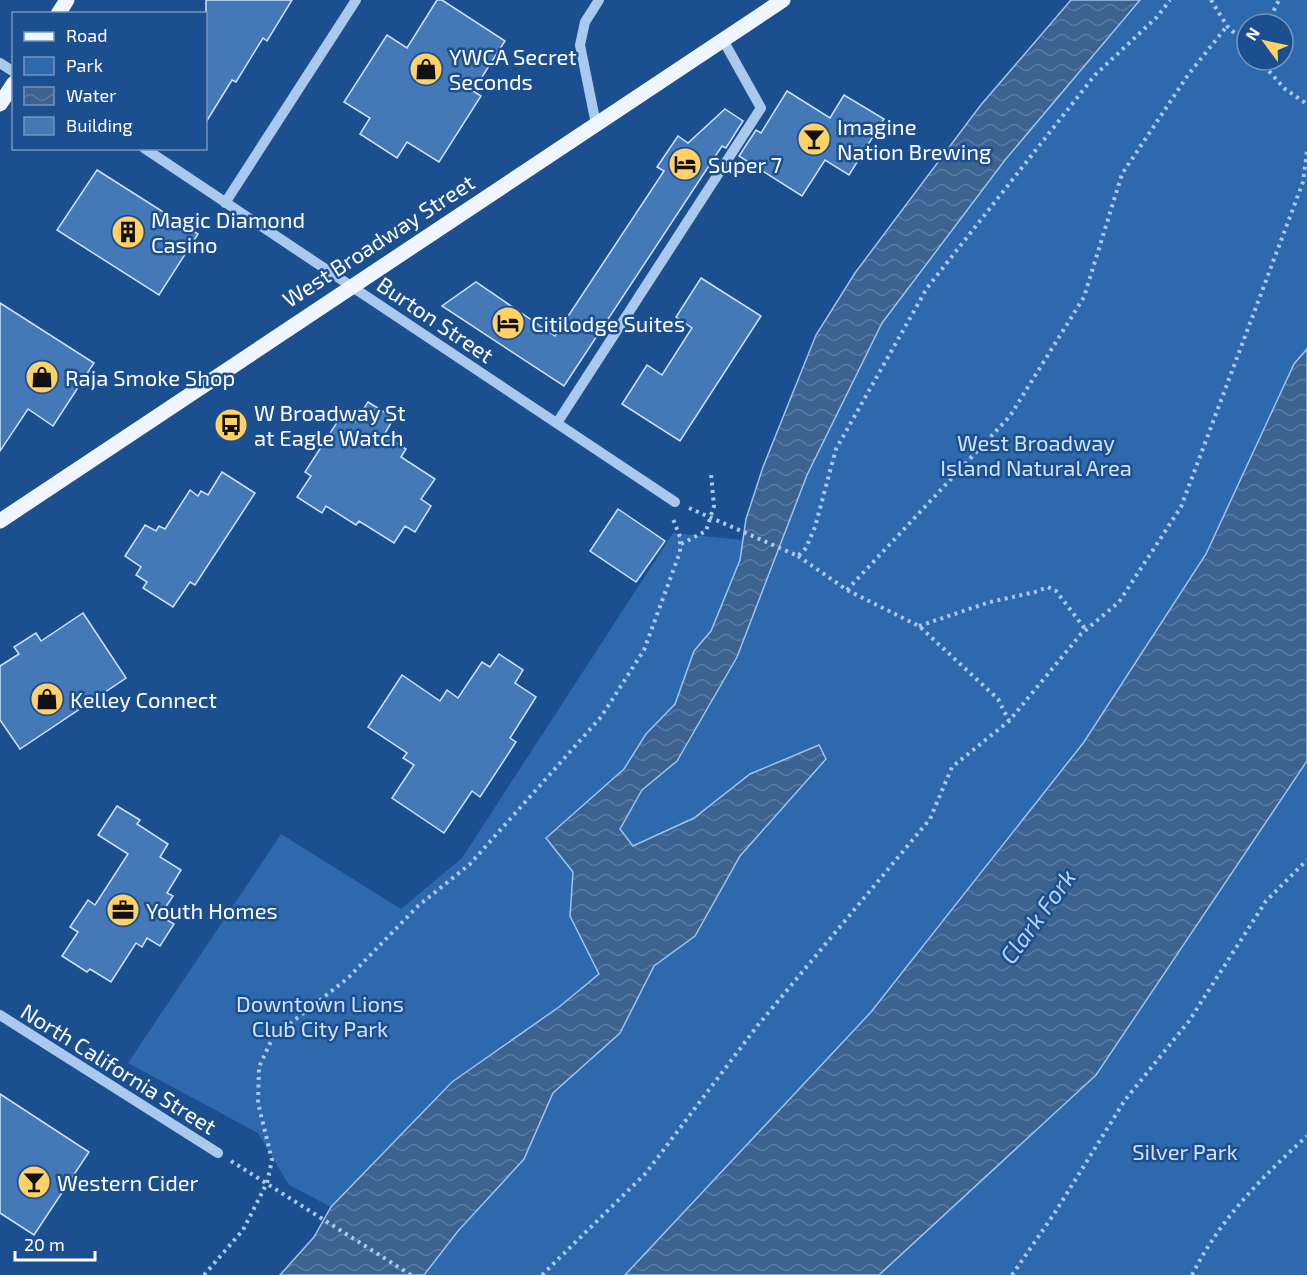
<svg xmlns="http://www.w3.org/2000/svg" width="1307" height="1275" font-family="'Exo 2',sans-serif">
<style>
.park{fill:#2e69ad;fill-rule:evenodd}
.water{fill:url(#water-waves);stroke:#9cc4f0;stroke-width:1.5}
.building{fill:#4478b7;stroke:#cfe3fa;stroke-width:1.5}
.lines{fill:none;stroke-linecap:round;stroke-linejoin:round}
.path{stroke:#a9c9ee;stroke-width:4;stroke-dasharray:3 4.5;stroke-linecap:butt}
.minor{stroke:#a9c9ee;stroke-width:10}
.major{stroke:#f0f6ff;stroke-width:15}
.labels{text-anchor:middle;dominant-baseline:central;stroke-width:5;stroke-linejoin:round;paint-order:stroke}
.poi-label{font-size:22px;fill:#fff;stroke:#1b4f8f;text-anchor:start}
.street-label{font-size:22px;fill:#fff;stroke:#1b4f8f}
.park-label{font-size:22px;fill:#cfe3fa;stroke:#1b4f8f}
.water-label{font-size:24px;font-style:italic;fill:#b5d3f5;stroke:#1b4f8f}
</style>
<defs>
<pattern id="water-waves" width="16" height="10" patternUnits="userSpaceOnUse" patternTransform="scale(1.5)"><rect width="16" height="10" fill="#3c6290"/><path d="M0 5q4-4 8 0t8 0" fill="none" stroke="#597aa1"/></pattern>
</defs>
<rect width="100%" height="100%" fill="#1b4f8f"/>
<!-- park -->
<g class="park">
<path d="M1140,0H1307V349L1294,364L1206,554L1084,742L871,1012L625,1275H424L458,1231L524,1159L553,1093L620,1032L654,966L695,936L740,856L826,759L819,745L750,774L694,818L633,847L620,829L642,790L677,761L807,475L882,323L1005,160ZM1247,24H1283V60H1247Z"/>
<polygon points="673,533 743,540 740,560 711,631 694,651 675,704 646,734 624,769 546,838 573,872 570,916 599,974 559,1007 452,1082 331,1207 289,1185 258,1133 128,1063 281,834 401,909 462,858"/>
<polygon points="1307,759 1307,1275 879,1275 1075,1095"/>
</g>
<!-- water -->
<g class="water">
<polygon points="1071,0 1140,0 1005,160 882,323 807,475 737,657 677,761 642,790 620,829 633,846 694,818 750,774 819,745 826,759 740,856 695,936 654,966 620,1033 553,1093 524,1159 458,1231 424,1275 280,1275 314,1237 331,1207 452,1082 559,1007 599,974 570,916 573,872 546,838 624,769 646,734 675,704 694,651 711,631 740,560 746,519 763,467 816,335 855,273 980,106"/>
<polygon points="1307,349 1307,761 1096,1075 879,1275 625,1275 871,1012 1084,742 1206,554 1294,364"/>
</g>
<!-- building -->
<g class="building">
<polygon points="206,0 292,0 267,41 263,38 236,82 232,80 206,122"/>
<polygon points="437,0 442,0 505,41 473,91 481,96 439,162 407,142 397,158 360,134 370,118 344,102 387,35 407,48"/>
<polygon points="787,91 830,118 844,95 884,119 849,175 825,160 802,196 739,156 756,130 761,133"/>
<polygon points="725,109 743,121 726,148 722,146 564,386 442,306 476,282 555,336 664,171 657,167 678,136 688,143"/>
<polygon points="97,170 198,234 159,295 57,230"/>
<polygon points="701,278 761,316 680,441 622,404 647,365 662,375 692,328 676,317"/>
<polygon points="0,303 94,363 53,426 28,409 0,451"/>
<polygon points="368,402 394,418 384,435 406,449 401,457 435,479 421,499 431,506 415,532 405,526 394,543 359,521 356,525 326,506 322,513 297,497 311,476 305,472 343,413 355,422"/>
<polygon points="222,472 255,493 195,585 190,582 173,607 143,588 147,582 136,575 141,567 125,556 145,525 156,531 159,526 165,529 190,490 198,496 201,491 208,495"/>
<polygon points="618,509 665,541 636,582 590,551"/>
<polygon points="83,613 126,678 20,749 0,720 0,666 19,654 14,647 36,633 41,641"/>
<polygon points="499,654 523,670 515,683 536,697 510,738 516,742 480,797 472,791 444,833 392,798 414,765 403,758 407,753 368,727 402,675 440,701 447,690 458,698 482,662 490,667"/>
<polygon points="117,806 140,820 137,824 168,844 160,857 181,870 167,893 173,896 160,916 174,924 160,946 147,938 142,947 136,943 111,982 90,969 87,972 62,956 78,932 70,927 88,900 95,905 128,854 98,835"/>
<polygon points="0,1094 89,1152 34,1235 0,1213"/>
</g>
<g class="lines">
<!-- path -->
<g class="path">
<polyline points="1211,0 1227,26 1247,45"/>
<polyline points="1267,24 1279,0"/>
<polyline points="1259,60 1285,89 1307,104"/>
<polyline points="689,508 798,556 806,548 815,527 836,449 927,288 1095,75 1157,17 1170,0"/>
<polyline points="681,544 706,531 714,506 711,474"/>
<polyline points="798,556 847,590 919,626 998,699 1009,721"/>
<polyline points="847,590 1010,416 1084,297 1122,174 1188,75 1227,26"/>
<polyline points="919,626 990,602 1035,592 1048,587 1056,591 1086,630"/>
<polyline points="231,1161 411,1275"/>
<polyline points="204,1275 243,1230 267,1183 272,1160 258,1103 259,1067 273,1037 348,978 418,906 470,864 601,717 644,650 680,552 680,537 673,519"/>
<polyline points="542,1275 646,1173 758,1025 930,819 952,767 1009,721 1081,634 1119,602 1181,507 1303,182 1307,151"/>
<polyline points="1012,1275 1054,1214 1125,1100 1189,1021 1266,901 1307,860"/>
<path d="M1192,1275C1220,1219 1262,1177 1307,1136"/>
</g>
<!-- minor -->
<g class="minor">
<polyline points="0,63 14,72"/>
<polyline points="596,124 580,45 585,22 599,0"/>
<polyline points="144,148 675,502"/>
<polyline points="225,203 356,0"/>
<polyline points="557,423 761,108 723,40"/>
<polyline points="0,1015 218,1153"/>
</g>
<!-- major -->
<g class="major">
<polyline points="58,14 67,0"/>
<polyline points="0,104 14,83"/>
<polyline points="0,521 783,0"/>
</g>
</g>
<!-- icons -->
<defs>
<g id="shop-disc" transform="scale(1.725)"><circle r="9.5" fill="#ffd166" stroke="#1b4f8f"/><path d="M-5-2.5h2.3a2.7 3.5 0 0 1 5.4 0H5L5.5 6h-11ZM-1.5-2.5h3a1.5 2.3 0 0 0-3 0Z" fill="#111"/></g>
<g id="bar-disc" transform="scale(1.725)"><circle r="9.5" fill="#ffd166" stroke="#1b4f8f"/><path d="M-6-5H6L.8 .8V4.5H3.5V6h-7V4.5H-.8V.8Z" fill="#111"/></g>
<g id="hotel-disc" transform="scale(1.725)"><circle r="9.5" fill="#ffd166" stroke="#1b4f8f"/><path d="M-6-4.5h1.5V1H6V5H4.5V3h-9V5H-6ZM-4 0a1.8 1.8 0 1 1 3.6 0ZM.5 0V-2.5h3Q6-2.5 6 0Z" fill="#111"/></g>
<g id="building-disc" transform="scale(1.725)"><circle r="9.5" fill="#ffd166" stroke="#1b4f8f"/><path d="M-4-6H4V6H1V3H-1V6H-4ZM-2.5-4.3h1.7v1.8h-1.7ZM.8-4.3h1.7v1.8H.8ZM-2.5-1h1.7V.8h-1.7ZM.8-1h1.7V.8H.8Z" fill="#111"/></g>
<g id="bus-disc" transform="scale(1.725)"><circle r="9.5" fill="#ffd166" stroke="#1b4f8f"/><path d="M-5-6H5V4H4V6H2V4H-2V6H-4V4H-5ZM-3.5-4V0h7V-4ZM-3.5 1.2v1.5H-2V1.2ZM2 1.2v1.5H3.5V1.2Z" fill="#111"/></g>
<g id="office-disc" transform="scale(1.725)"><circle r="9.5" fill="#ffd166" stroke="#1b4f8f"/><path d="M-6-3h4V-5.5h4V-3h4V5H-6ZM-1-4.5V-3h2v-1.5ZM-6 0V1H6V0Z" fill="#111"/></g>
</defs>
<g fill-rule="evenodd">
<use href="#shop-disc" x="426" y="69"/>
<use href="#bar-disc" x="814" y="139"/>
<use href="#hotel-disc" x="685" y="164"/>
<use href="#building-disc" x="128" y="232"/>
<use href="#hotel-disc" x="508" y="323"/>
<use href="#shop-disc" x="42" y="377"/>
<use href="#bus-disc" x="231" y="425"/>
<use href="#shop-disc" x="47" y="699"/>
<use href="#office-disc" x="123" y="910"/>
<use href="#bar-disc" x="34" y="1182"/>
</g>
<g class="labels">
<!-- poi labels -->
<g class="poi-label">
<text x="449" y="56">YWCA Secret<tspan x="449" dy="25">Seconds</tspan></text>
<text x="837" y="126">Imagine<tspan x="837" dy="25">Nation Brewing</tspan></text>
<text x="708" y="164">Super 7</text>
<text x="151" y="219">Magic Diamond<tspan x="151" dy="25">Casino</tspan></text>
<text x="531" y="323">Citilodge Suites</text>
<text x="65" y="377">Raja Smoke Shop</text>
<text x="254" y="412">W Broadway St<tspan x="254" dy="25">at Eagle Watch</tspan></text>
<text x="70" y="699">Kelley Connect</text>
<text x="146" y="910">Youth Homes</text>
<text x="57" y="1182">Western Cider</text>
</g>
<!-- street labels -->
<g class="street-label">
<text transform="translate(378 240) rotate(-33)">West Broadway Street</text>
<text transform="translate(436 319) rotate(34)">Burton Street</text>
<text transform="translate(119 1068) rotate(32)">North California Street</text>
</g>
<!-- park labels -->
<g class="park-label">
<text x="1036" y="442">West Broadway<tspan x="1036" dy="25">Island Natural Area</tspan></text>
<text x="320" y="1003">Downtown Lions<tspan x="320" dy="25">Club City Park</tspan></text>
<text x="1185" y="1151">Silver Park</text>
</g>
<!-- water labels -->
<g class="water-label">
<text transform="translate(1037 916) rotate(-54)">Clark Fork</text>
</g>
</g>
<!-- legend -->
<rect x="12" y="12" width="195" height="138" fill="#1b4f8f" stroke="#7695bc" stroke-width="1.5"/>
<rect x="24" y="32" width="30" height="9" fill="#f0f6ff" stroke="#7695bc" stroke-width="1.5"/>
<text x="66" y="42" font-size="18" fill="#ffffff">Road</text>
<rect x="24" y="57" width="30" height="18" fill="#2e69ad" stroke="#7695bc" stroke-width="1.5"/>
<text x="66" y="72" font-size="18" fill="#ffffff">Park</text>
<rect x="24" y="87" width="30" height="18" fill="url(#water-waves)" stroke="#7695bc" stroke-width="1.5"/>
<text x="66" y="102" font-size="18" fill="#ffffff">Water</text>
<rect x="24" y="117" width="30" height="18" fill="#4478b7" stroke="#7695bc" stroke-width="1.5"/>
<text x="66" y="132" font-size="18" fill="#ffffff">Building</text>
<!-- north arrow -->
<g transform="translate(1265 42) rotate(303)"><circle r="28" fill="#1b4f8f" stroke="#7695bc" stroke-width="1.5"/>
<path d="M0-4.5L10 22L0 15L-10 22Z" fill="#ffd166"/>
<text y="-9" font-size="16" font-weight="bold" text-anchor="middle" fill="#ffffff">N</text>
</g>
<!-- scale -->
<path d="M15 1251v9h80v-9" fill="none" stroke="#ffffff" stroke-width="3"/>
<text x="24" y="1251" font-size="18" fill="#ffffff" stroke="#1b4f8f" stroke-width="4.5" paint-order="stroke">20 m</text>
</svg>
